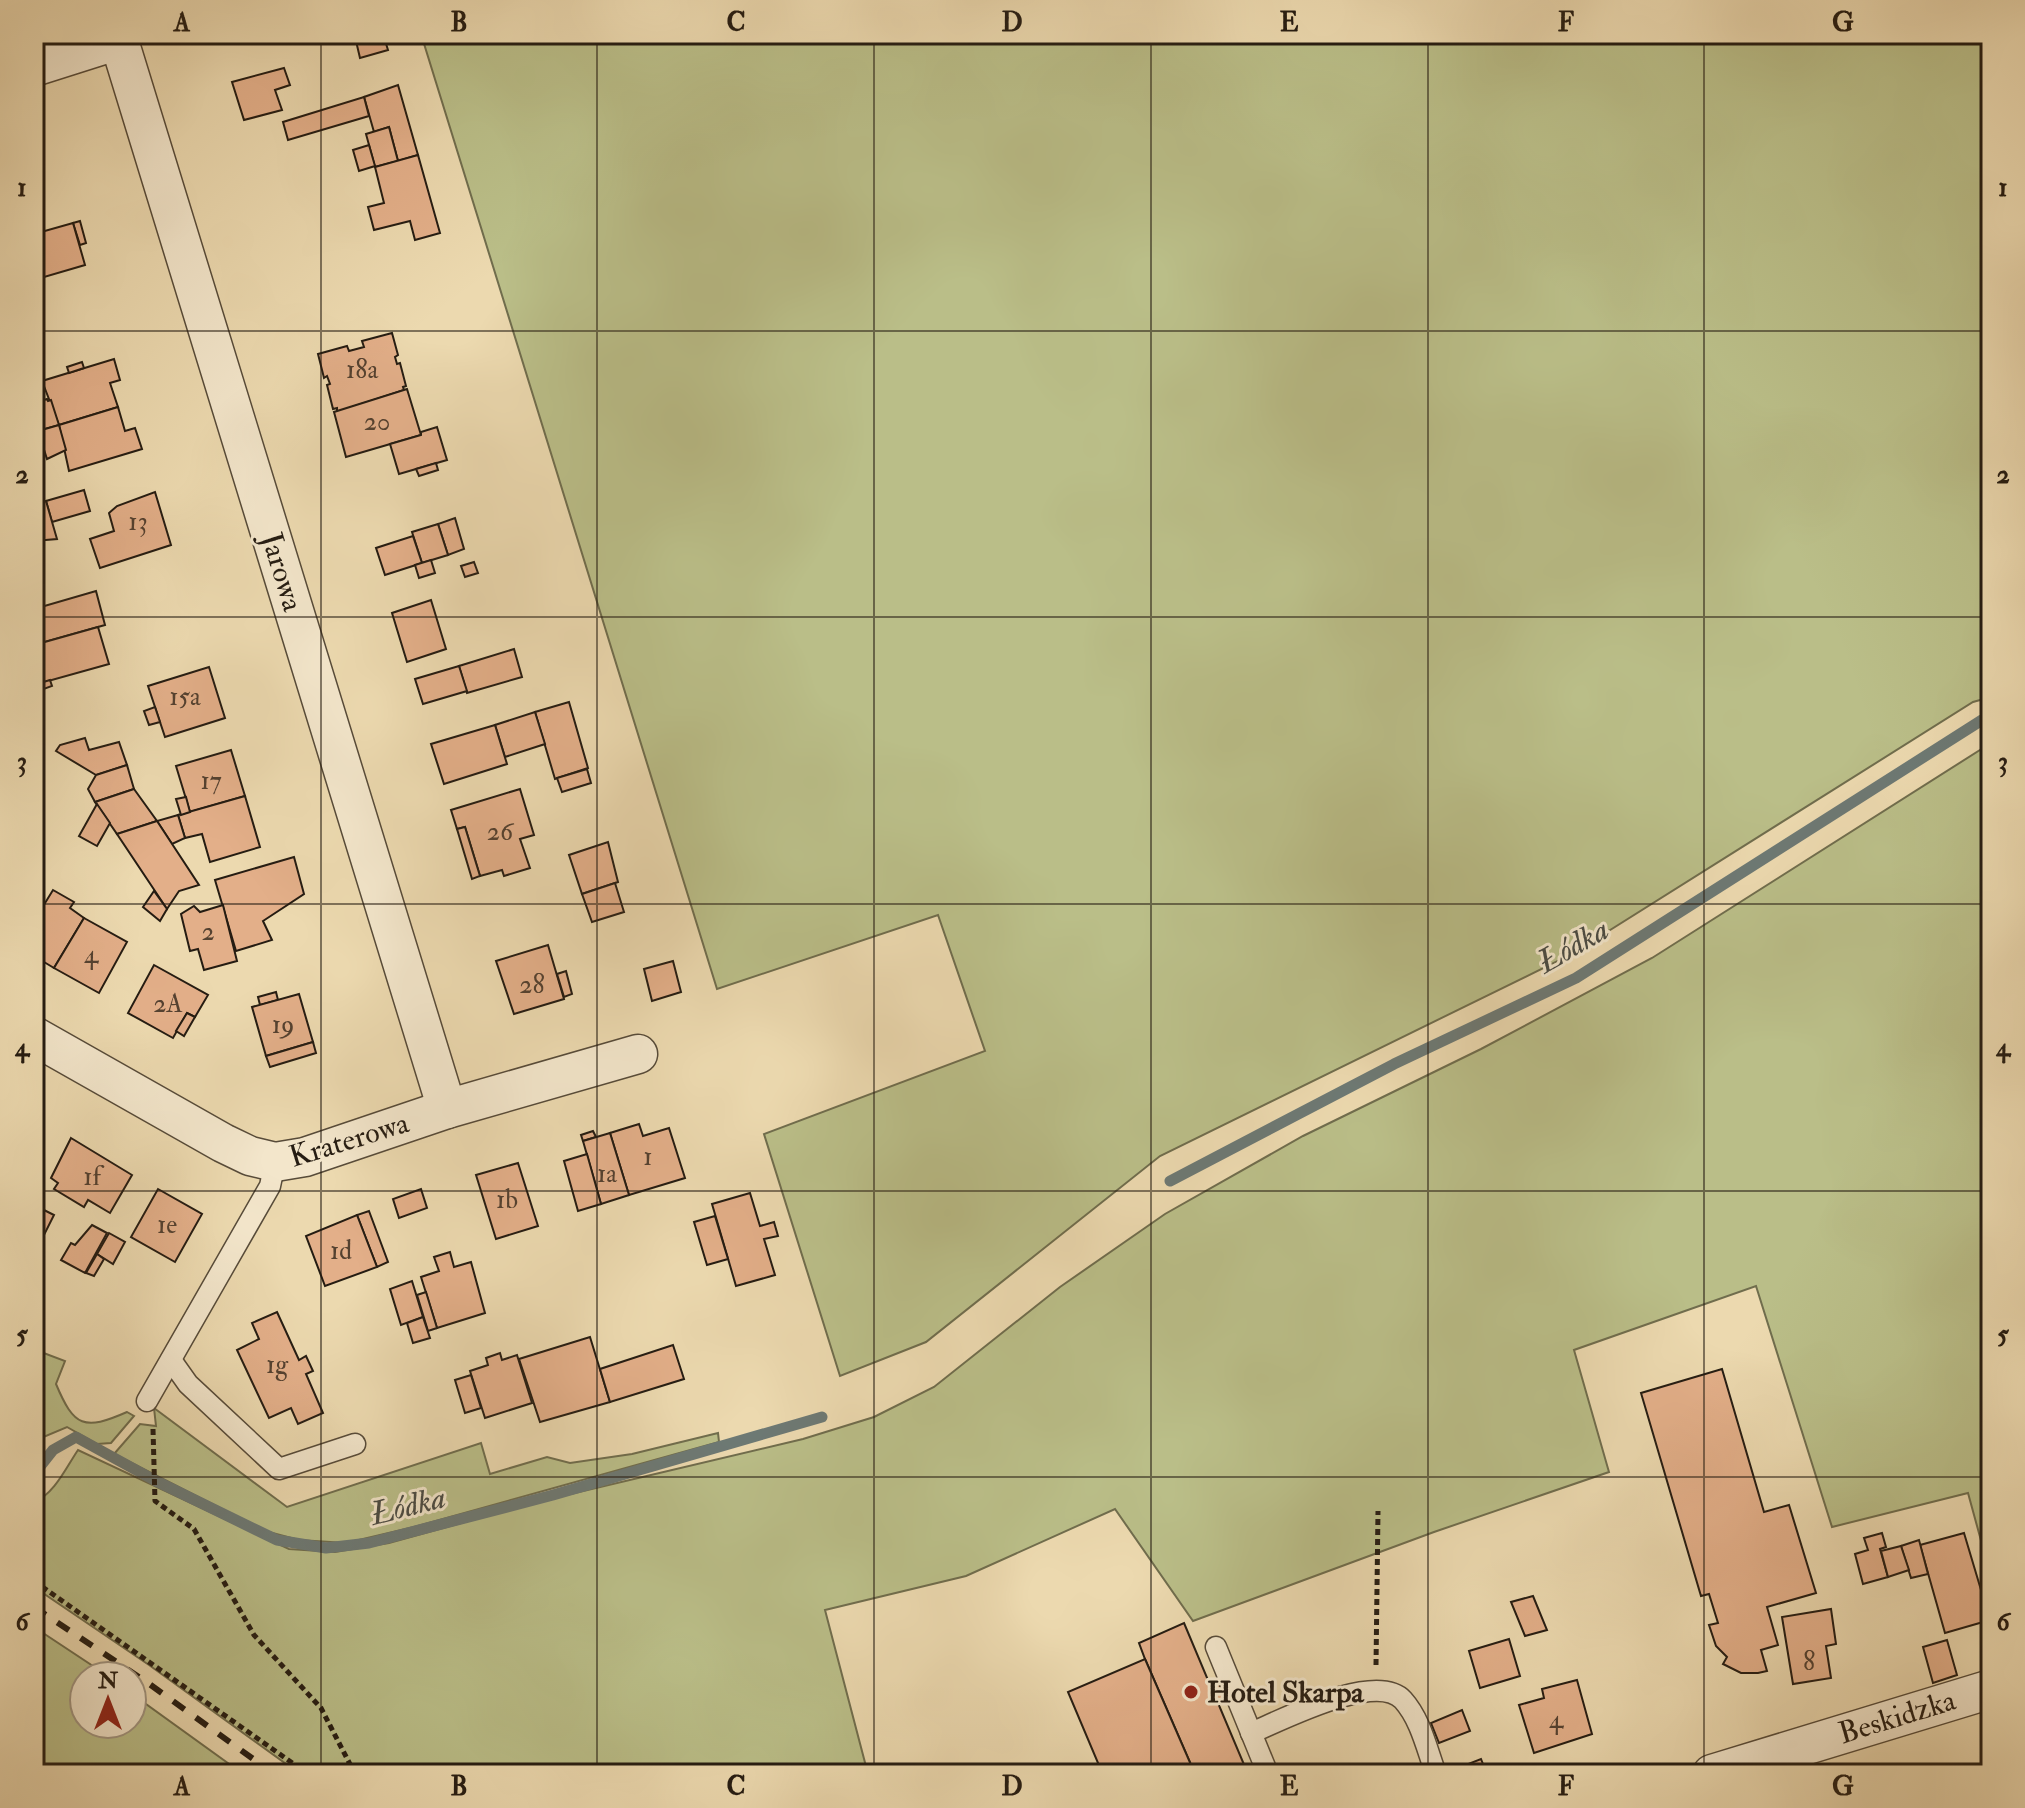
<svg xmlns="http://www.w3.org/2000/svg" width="2025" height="1808" font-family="'IM FELL Double Pica',serif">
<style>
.green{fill:#babe88;stroke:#706d4d;stroke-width:2}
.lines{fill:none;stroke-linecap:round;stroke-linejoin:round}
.stream{stroke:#6d7974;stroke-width:11}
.building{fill:#e3af89;stroke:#251c12;stroke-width:2}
.lane-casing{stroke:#574b39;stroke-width:23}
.street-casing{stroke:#574b39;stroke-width:41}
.path{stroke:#251c12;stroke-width:5;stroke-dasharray:6 4;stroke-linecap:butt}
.lane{stroke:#f3e6cb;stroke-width:20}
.street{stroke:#f3e6cb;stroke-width:38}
.rail{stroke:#251c12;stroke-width:6;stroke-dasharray:14 14;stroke-linecap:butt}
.grid{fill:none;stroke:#251c12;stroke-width:2;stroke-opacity:0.55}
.poi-dot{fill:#8f2418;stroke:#f3e6cb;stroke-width:3}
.labels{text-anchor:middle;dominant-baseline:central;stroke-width:6;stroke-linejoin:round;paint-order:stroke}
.number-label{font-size:26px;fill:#544130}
.street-label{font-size:30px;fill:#251c12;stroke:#f3e6cb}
.poi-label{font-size:30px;font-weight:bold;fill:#251c12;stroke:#f3e6cb;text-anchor:start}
.water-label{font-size:32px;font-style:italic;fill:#494a43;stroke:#f3e6cb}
.neatline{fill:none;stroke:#251c12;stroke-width:3}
.grid-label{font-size:26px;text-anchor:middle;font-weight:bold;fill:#251c12}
</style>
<rect width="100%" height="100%" fill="#ecd9af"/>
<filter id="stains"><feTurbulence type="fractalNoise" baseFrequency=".0025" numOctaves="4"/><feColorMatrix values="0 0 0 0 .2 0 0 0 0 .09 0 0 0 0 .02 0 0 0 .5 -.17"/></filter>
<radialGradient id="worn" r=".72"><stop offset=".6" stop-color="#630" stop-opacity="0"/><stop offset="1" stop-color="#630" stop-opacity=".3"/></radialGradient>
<!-- green -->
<g class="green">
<polygon points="421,34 1991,34 1991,697 1973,702 1572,954 1160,1156 926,1342 840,1376 764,1134 985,1051 938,915 717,989"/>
<path d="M1991,743V1577L1968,1493L1832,1527L1756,1286L1574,1350L1609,1472L1434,1532L1193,1621L1115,1509L966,1576L825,1610L868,1774H300L149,1665L34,1587V1502C54,1495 67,1466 78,1450L289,1549L335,1552L389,1543L541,1501L803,1439L874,1417L934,1387L1060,1287L1165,1214L1303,1136L1481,1049L1652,958Z"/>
<path d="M41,1352L65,1361L56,1384C74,1427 84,1431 127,1412L134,1416L111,1443L97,1444L67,1427L34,1441V1365Z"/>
<polygon points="154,1408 287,1507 481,1443 490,1474 547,1457 570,1463 632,1454 718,1433 719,1442 414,1527 346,1543 299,1540 265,1531 114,1454 140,1424 156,1426"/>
<polygon points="34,1627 108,1676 84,1676 84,1724 132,1724 132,1694 243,1774 34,1774"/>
</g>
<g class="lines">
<!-- stream -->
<g class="stream">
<polyline points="1170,1181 1394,1064 1576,978 1982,720"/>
<polyline points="34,1474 53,1450 76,1437 156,1481 277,1540 326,1548 369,1543 553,1495 822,1417"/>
</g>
</g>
<!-- building -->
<g class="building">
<polygon points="383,34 388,50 360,58 356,41"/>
<polygon points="284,68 290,85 275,90 282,110 244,120 232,82"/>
<polygon points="398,85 418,155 398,161 389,127 374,132 364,97"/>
<polygon points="364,97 369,116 288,140 283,122"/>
<polygon points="389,127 398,161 375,167 366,134"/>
<polygon points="369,145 375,166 359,171 353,150"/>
<polygon points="418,155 440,233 415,240 410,221 374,230 368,207 384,203 375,167"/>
<polygon points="80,221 86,243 80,245 73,223"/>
<polygon points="73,223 85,265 34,280 34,234"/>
<polygon points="34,311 42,338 34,343"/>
<polygon points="392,333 398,355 395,357 397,364 400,363 406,386 403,387 404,390 337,412 337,408 333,409 327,385 330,384 327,376 324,378 318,354 347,346 349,351 364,347 362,341"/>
<polygon points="114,359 120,380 110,383 118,407 59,425 42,381"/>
<polygon points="82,362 84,368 69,373 67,367"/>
<polygon points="407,389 421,435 346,457 334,412"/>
<polygon points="47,399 48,401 51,400 59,425 38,431 34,418 34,403"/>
<polygon points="118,407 125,431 135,428 142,449 69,471 59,425"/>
<polygon points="59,425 66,450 47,459 38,431"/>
<polygon points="437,427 447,460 399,474 390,444 421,435 421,432"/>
<polygon points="436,463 438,470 419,476 416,469"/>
<polygon points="84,490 90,511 52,522 46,501"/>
<polygon points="155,492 171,545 100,568 90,539 114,531 109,513 117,506"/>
<polygon points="46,501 57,539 34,541 34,505"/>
<polygon points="455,518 464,549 448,555 438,524"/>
<polygon points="438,524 448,555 422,563 412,532"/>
<polygon points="413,536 422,563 385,575 376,548"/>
<polygon points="431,560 435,573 419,578 415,565"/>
<polygon points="474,562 478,573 465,577 461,566"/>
<polygon points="96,591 105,625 34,645 34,609"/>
<polygon points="431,600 446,649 407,662 392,613"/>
<polygon points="98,627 109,664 34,685 34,645"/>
<polygon points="514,649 522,677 467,693 459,666"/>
<polygon points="459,666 467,691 423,704 415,679"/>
<polygon points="209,667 225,718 165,737 148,686"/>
<polygon points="50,680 52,686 41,690 40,683"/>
<polygon points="569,702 588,768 555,779 535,712"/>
<polygon points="155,707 160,722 149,725 144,711"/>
<polygon points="535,712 545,744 505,757 495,725"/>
<polygon points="495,725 507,764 444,784 431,744"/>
<polygon points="85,738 89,750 119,742 127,765 96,775 56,751 60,745"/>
<polygon points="231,750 245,796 190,812 176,766"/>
<polygon points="127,765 134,789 95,802 88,789 96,775"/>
<polygon points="587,769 591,783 562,792 557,778"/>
<polygon points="134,789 157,821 117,834 95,802"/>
<polygon points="520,789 534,835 520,839 530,868 504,876 502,870 480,876 465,827 457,829 451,810"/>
<polygon points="245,796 260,847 210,862 202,834 185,838 178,815"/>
<polygon points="186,797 190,812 181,815 176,799"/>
<polygon points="97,804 110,823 97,846 79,836"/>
<polygon points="178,815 185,838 172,844 157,821"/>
<polygon points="157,821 199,885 179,891 167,909 117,834"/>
<polygon points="465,827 480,876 472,879 457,829"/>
<polygon points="608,842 618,882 582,894 569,855"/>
<polygon points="294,857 304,894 263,921 272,940 236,951 215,880"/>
<polygon points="615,883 624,912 592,922 582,894"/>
<polygon points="53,890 74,902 70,908 84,918 54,968 34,956 34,921"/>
<polygon points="154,891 167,909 160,921 143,907"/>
<polygon points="223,905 237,961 204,970 198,949 190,951 181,914 194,906 200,912"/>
<polygon points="84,918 127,942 99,993 54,968"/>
<polygon points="548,945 564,999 514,1014 496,961"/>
<polygon points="673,961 681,992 652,1001 644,969"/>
<polygon points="154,965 208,995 195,1017 187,1013 173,1038 128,1013"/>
<polygon points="566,971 572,994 564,997 557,974"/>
<polygon points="276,992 278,1000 260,1005 258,997"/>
<polygon points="299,994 313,1042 266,1056 252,1007"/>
<polygon points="187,1013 195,1017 184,1036 176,1031"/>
<polygon points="313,1042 316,1053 270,1067 266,1056"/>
<polygon points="639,1124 643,1136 669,1128 685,1178 629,1195 610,1133"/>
<polygon points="593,1131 596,1137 583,1141 581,1135"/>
<polygon points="610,1133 629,1195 601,1204 583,1141"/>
<polygon points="71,1138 132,1175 110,1213 88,1200 84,1207 54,1189 58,1183 51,1178"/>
<polygon points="587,1154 601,1204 578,1211 564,1161"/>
<polygon points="518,1163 538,1226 496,1239 476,1175"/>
<polygon points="158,1189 202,1214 175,1262 131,1237"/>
<polygon points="421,1189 427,1208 399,1218 393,1199"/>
<polygon points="750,1193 760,1226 774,1222 778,1236 764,1239 775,1275 736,1286 712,1204"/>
<polygon points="34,1205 54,1215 44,1235 34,1230"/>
<polygon points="369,1211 388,1262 377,1267 357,1215"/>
<polygon points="357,1215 377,1267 325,1286 306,1236"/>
<polygon points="715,1216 728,1259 707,1265 694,1222"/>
<polygon points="92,1225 107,1233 85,1273 61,1260 71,1243 75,1245"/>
<polygon points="109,1233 125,1242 113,1264 97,1254"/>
<polygon points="450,1252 454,1267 471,1262 485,1313 437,1328 421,1277 439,1271 434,1257"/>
<polygon points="97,1254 104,1259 94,1276 86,1273"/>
<polygon points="412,1281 423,1317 401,1325 390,1289"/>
<polygon points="426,1292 437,1328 428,1331 417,1295"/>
<polygon points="277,1312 299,1360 306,1356 313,1371 306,1374 323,1413 298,1424 291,1408 269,1418 237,1350 259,1339 252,1323"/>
<polygon points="423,1317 430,1338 413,1343 407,1323"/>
<polygon points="590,1337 610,1402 540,1422 519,1359"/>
<polygon points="673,1345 684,1379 610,1402 600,1369"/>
<polygon points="500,1353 502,1360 517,1355 532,1403 485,1418 470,1371 488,1365 486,1358"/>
<polygon points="1722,1369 1764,1512 1789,1505 1816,1593 1767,1607 1778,1645 1761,1650 1767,1671 1758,1673 1741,1673 1723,1664 1727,1657 1716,1646 1709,1625 1718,1623 1709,1594 1701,1596 1641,1393"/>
<polygon points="471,1375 481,1408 465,1413 455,1380"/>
<polygon points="1882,1533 1886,1547 1880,1549 1888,1577 1863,1584 1855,1554 1868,1550 1864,1538"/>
<polygon points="1964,1533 1990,1620 1945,1633 1920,1545"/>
<polygon points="1919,1540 1928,1574 1911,1578 1901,1546"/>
<polygon points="1901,1546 1909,1570 1888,1577 1881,1551"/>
<polygon points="1533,1596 1547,1630 1525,1636 1511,1602"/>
<polygon points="1831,1609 1836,1644 1826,1646 1831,1678 1793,1684 1782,1617"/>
<polygon points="1184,1623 1210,1685 1218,1681 1226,1700 1218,1703 1248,1774 1195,1774 1145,1659 1139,1643"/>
<polygon points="1509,1639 1520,1676 1480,1688 1469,1651"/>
<polygon points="1947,1640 1957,1675 1933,1683 1923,1647"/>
<polygon points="1145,1659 1195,1774 1092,1774 1101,1770 1068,1692"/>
<polygon points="1577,1680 1592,1734 1534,1753 1519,1705 1544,1698 1542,1689"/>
<polygon points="1462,1710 1470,1731 1439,1743 1431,1723"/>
<polygon points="1481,1759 1487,1774 1451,1774 1450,1771"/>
</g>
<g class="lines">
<!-- lane casing -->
<g class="lane-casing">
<g id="lane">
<polyline points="171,1360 188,1384 279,1469 355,1444"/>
<polyline points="147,1401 270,1186 275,1162"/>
<polyline points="1216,1647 1268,1774"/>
<path d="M1251,1733C1282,1720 1376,1671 1403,1700C1421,1720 1427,1750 1436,1774"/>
</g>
</g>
<!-- street casing -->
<g class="street-casing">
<g id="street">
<polyline points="117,34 447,1109"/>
<polyline points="34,67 119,40"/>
<polyline points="34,1036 223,1143 250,1156 275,1162 305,1157 447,1109 638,1054"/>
<polyline points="1712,1774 1991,1689"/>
</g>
</g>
<!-- path -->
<g class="path">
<polyline points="153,1429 155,1501 194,1529 254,1635 321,1708 355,1774"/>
<polyline points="34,1581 308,1774"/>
<polyline points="1376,1665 1378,1511"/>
</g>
<!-- lane -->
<use href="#lane" class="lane"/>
<!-- street -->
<use href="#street" class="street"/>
<!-- rail -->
<polyline class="rail" points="34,1607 148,1683 274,1774"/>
</g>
<!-- grid -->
<path class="grid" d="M321,34V1774M597,34V1774M874,34V1774M1151,34V1774M1428,34V1774M1704,34V1774M34,331H1991M34,617H1991M34,904H1991M34,1191H1991M34,1477H1991"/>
<!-- markers -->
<circle class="poi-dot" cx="1191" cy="1692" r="8"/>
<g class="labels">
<!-- number labels -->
<g class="number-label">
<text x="362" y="370">18a</text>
<text x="377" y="422">20</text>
<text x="138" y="522">13</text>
<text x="185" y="697">15a</text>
<text x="211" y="781">17</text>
<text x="500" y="832">26</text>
<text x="208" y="932">2</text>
<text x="91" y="955">4</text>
<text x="532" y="985">28</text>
<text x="168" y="1004">2A</text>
<text x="283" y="1025">19</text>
<text x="648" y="1157">1</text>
<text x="607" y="1174">1a</text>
<text x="92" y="1177">1f</text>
<text x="507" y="1200">1b</text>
<text x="167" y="1225">1e</text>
<text x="341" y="1251">1d</text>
<text x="277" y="1365">1g</text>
<text x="1809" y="1662">8</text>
<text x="1556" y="1720">4</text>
</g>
<!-- street labels -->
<g class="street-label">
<text transform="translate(282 572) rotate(73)">Jarowa</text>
<text transform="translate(349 1140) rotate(-17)">Kraterowa</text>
<text transform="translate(1897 1717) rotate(-17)">Beskidzka</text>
</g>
<!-- poi labels -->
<g class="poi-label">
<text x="1207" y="1692">Hotel Skarpa</text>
</g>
<!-- water labels -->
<g class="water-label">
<text transform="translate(1573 946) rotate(-30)">Łódka</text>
<text transform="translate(408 1506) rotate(-14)">Łódka</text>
</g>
</g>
<!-- margin -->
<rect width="2025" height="1808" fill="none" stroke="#ecd9af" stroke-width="88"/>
<!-- north arrow -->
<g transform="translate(108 1700)"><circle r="38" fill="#f3e6cb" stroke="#a19581" stroke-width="2"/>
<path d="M0-6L14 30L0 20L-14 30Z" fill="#8f2418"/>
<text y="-12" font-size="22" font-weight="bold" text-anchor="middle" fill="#251c12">N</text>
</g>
<rect x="44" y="44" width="1937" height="1720" class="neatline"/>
<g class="grid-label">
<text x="182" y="31">A</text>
<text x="459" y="31">B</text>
<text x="736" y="31">C</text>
<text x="1012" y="31">D</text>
<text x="1289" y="31">E</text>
<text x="1566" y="31">F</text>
<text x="1843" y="31">G</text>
<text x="22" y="196">1</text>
<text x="2003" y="196">1</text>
<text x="22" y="483">2</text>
<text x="2003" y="483">2</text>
<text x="22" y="770">3</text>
<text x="2003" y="770">3</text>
<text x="22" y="1056">4</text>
<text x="2003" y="1056">4</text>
<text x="22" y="1343">5</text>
<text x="2003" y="1343">5</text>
<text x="22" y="1630">6</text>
<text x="2003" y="1630">6</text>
<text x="182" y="1795">A</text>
<text x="459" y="1795">B</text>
<text x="736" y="1795">C</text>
<text x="1012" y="1795">D</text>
<text x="1289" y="1795">E</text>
<text x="1566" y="1795">F</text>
<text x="1843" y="1795">G</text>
</g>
<rect width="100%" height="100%" filter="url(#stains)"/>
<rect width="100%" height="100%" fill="url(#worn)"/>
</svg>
